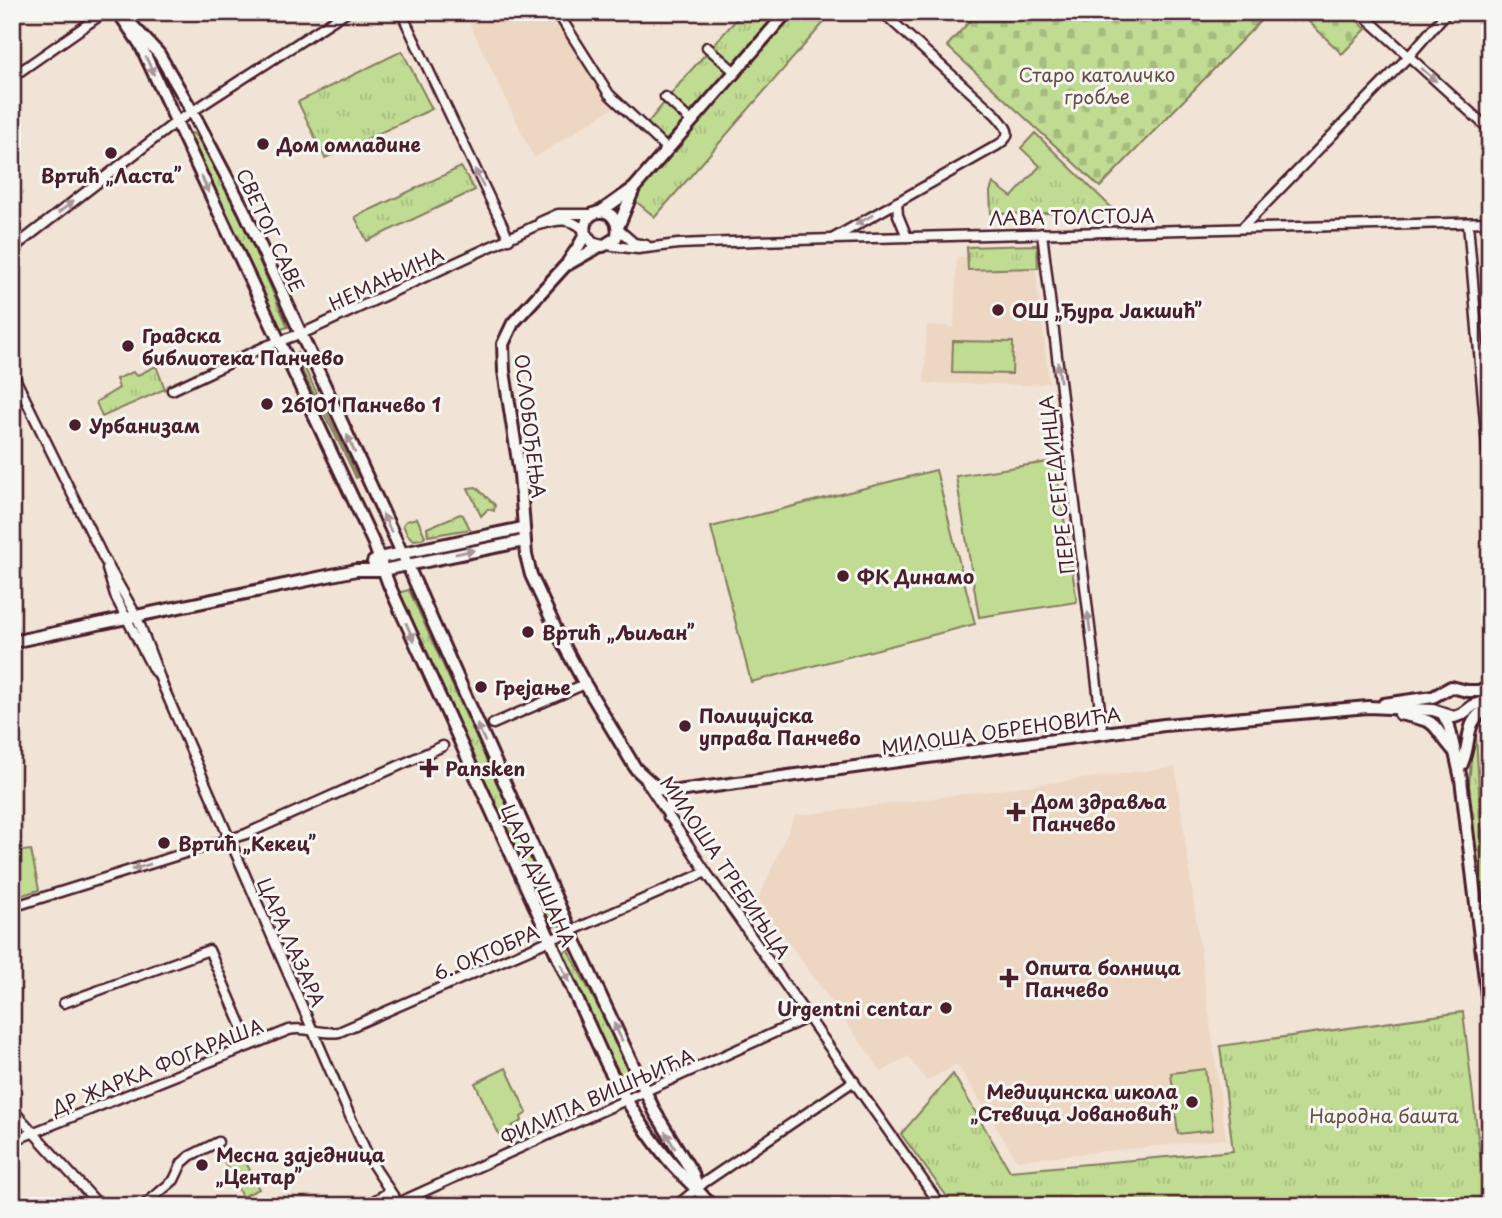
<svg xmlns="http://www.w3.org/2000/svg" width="1502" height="1218" font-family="'Playpen Sans',sans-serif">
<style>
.built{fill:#edd6c2}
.grass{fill:url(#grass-tufts);stroke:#857d5e;stroke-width:2}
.cemetery{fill:url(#cemetery-stones);stroke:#857d5e;stroke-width:2}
.pitch{fill:#c0db92;stroke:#857d5e;stroke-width:2}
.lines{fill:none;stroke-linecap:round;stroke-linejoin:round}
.minor-casing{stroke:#4a1f2b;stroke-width:13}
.tertiary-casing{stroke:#4a1f2b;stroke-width:16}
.minor{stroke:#f6f6f2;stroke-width:8}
.tertiary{stroke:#f6f6f2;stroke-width:10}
.oneway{fill:#a99598}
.poi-dot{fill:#4a1f2b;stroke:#f6f6f2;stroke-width:2.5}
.labels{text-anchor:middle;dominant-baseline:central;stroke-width:6;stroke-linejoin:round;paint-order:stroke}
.park-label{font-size:19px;fill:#684e45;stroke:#f6f6f2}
.poi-label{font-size:19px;font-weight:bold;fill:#4a1f2b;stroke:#f6f6f2;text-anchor:start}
.street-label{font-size:19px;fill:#4a1f2b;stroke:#f6f6f2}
</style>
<defs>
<pattern id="grass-tufts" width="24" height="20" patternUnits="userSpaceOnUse" patternTransform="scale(1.75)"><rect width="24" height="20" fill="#c0db92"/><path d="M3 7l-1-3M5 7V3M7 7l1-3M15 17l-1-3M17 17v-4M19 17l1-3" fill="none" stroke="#a6bc7e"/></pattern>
<pattern id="cemetery-stones" width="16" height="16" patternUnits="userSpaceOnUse" patternTransform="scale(1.75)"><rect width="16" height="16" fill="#c0db92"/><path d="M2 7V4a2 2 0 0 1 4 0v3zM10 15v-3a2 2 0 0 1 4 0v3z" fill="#a6bc7e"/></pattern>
</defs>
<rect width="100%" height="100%" fill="#f1e3d6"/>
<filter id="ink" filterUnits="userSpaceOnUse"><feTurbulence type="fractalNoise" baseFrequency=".0143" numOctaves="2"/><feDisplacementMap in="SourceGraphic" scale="14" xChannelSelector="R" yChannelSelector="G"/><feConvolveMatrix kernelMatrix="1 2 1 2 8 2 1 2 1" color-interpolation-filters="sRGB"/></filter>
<g filter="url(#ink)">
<!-- built -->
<g class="built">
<polygon points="464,12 550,12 614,107 534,158"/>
<polygon points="1033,254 1049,382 1029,385 924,383 927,325 954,327 957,257"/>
<polygon points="1175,767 1226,1139 1017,1160 957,1064 927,1081 908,1056 882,1072 758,900 795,816"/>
</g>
<!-- grass -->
<g class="grass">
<polygon points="743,12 780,12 667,143 646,125 685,77"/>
<polygon points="792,12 833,12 655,217 633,199 642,184"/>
<polygon points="402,51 432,109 325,158 298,102"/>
<polygon points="192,133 197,137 219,175 245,228 288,327 281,329 186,134"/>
<polygon points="1035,133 1116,212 991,214 990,192 993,183 1012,197 1040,166 1021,148"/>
<polygon points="461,167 475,190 367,241 355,217"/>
<polygon points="1037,245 1038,268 968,270 967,247"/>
<path d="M297,352C316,394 339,435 358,477L356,478C337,435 313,396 294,354Z"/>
<polygon points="156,366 165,389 102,417 96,402 119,388 116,379 133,372 136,376"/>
<polygon points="476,487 495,505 494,511 488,509 481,516 468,488"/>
<polygon points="460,514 463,515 470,529 428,536 427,528"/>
<polygon points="417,518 425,536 422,539 413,540 407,534 403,525 406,521"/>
<polygon points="409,590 561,924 553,927 527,879 397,593"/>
<polygon points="1476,733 1480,811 1490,911 1490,961 1480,910 1468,798 1473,734"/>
<polygon points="568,950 605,1020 633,1081 626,1084 594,1027 561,954"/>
<polygon points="1463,1012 1486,1206 954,1206 901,1134 953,1074 1010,1171 1233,1151 1220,1046"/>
</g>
<!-- cemetery -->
<g class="cemetery">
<polygon points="978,12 1269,12 1100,187 947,46"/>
<polygon points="1299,12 1348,12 1366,29 1342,54"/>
</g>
<!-- pitch -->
<g class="pitch">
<polygon points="953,341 1013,342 1012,374 952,373"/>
<polygon points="1055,461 1077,602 979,617 956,476"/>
<polygon points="936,470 975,624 751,682 711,527"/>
<polygon points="31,850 39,890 12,898 12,852"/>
<polygon points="506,1068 527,1113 521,1117 522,1121 512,1126 516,1137 503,1143 475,1083"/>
<polygon points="1205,1069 1213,1130 1178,1134 1171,1073"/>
<polygon points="241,1152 259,1189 242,1197 224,1161"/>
</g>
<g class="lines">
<!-- minor casing -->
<g class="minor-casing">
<g id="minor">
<polyline points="401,12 509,239"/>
<polyline points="557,12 609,94 668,150"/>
<polyline points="1360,12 1490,130"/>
<polyline points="707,47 735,72"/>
<polyline points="12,77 105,12"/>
<polyline points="665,97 692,122"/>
<polyline points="897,202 898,215 907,237"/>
<polyline points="540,222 558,214 592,214"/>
<polyline points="1468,223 1490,481"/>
<polyline points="1243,227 1409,56 1447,12"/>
<polyline points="618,229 634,243 646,245"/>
<polyline points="1042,233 1103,734"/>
<path d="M832,239L998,145C1015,134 1006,127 996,115L882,12"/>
<polyline points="606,245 638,249 678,244 757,241 1490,222"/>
<polyline points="12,249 176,122 346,12"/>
<polyline points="12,372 103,557 137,617 163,686 353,1123 371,1162 400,1206"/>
<path d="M172,390L266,346L308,331L535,226C554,221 569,215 584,230"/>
<polyline points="107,569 116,598 154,671"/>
<polyline points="493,724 585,684"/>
<polyline points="647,783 706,872 941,1206"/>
<polyline points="668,817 670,803 678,791"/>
<polyline points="12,907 246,834 443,746"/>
<polyline points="64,1003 209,950 250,1045"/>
<polyline points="12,1109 100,1206"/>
<path d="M12,1141L289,1030C306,1026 322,1035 339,1032L706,872"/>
<polyline points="398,1203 809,1017"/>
<polyline points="143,1206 174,1180 182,1163 190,1156 218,1142"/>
<polyline points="365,1206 389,1192"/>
<polyline points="676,1206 705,1182 854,1081"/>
</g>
</g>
<!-- tertiary casing -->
<g class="tertiary-casing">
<g id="tertiary">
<path d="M118,12L140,44L354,501L374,544L389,585L607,1065C625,1099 645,1132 670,1162C683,1178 699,1189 711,1206"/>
<polyline points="132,25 159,54 192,111 244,210 407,564 571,932 655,1112 693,1174 697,1188"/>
<polyline points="600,212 634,188 787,12"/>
<polyline points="618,227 633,191"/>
<polyline points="600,246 565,266 513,323 503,344 504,371 520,474 526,555 531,575 560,638 582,679 636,769 658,789 678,791 1164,725 1368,707 1433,710 1454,717 1462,714 1474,705 1490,700"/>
<path d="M568,262C573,254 579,247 583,238C587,229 583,219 593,214C610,205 622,224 616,238L603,246L592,243L585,233"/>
<polyline points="373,562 379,558 523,528"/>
<polyline points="12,642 356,570 383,570 524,541"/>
<polyline points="1384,704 1433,697 1451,687 1467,691 1490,691"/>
<path d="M1400,714C1442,723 1428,721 1453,750"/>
<polyline points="1443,714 1449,726 1461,779 1490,1021"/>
<path d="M1462,764C1473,738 1462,722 1490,707"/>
</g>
</g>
<!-- minor -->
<use href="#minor" class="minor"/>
<!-- tertiary -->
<use href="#tertiary" class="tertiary"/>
</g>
<!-- one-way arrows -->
<defs><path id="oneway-solid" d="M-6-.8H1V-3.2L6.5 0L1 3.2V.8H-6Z" transform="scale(1.75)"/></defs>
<g class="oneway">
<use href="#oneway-solid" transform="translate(150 66) rotate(65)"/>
<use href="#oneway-solid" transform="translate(1429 75) rotate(42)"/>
<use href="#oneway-solid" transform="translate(479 178) rotate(-116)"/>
<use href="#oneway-solid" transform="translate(205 184) rotate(65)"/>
<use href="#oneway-solid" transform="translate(66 207) rotate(-38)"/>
<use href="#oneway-solid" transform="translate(864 220) rotate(150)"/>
<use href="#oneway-solid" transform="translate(1059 372) rotate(-97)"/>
<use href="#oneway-solid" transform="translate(351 444) rotate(-114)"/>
<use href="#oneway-solid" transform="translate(387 523) rotate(-115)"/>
<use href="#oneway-solid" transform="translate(465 552) rotate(-11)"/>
<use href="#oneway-solid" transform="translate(1089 622) rotate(-97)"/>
<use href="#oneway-solid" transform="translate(410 632) rotate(66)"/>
<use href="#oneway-solid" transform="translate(481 733) rotate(-114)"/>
<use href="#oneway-solid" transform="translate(141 867) rotate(163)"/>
<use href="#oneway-solid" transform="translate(565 973) rotate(65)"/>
<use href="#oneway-solid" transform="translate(618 1032) rotate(-115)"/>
<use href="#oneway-solid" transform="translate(670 1140) rotate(-120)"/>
</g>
</g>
<!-- markers -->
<g class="poi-dot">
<circle cx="263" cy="144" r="7"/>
<circle cx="111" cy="153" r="7"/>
<circle cx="998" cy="310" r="7"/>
<circle cx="128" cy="346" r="7"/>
<circle cx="267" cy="404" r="7"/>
<circle cx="75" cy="425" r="7"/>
<circle cx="843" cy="576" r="7"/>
<circle cx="528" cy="632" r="7"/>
<circle cx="481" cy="687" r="7"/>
<circle cx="685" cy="726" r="7"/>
<path d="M425.5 757.5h7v7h7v7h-7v7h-7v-7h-7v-7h7z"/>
<path d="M1012.5 801.5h7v7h7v7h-7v7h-7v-7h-7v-7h7z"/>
<circle cx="164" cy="843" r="7"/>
<path d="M1005.5 967.5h7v7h7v7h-7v7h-7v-7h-7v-7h7z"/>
<circle cx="946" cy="1008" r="7"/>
<circle cx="1192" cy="1102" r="7"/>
<circle cx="202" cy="1165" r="7"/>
</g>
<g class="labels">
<!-- park labels -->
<g class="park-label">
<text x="1097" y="74">Старо католичко<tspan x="1097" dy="22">гробље</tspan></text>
<text x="1384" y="1115">Народна башта</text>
</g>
<!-- poi labels -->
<g class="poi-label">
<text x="277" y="144">Дом омладине</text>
<text x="111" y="175" text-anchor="middle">Вртић „Ласта”</text>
<text x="1012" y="310">ОШ „Ђура Јакшић”</text>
<text x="142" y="335">Градска<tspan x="142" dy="22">библиотека Панчево</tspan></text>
<text x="281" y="404">26101 Панчево 1</text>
<text x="89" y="425">Урбанизам</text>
<text x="857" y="576">ФК Динамо</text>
<text x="542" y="632">Вртић „Љиљан”</text>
<text x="495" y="687">Грејање</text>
<text x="699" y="715">Полицијска<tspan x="699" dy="22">управа Панчево</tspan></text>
<text x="445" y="768">Pansken</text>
<text x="1032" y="801">Дом здравља<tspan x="1032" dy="22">Панчево</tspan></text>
<text x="178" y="843">Вртић „Кекец”</text>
<text x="1025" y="967">Општа болница<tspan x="1025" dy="22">Панчево</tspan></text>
<text x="932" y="1008" text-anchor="end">Urgentni centar</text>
<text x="1178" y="1091" text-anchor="end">Медицинска школа<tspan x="1178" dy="22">„Стевица Јовановић”</tspan></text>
<text x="216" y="1154">Месна заједница<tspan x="216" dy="22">„Центар”</tspan></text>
</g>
<!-- street labels -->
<g class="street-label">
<text transform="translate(1072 216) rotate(-1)">ЛАВА ТОЛСТОЈА</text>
<text transform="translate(271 230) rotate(65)">СВЕТОГ САВЕ</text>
<text transform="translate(386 278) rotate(-25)">НЕМАЊИНА</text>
<text transform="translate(531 426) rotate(83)">ОСЛОБОЂЕЊА</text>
<text transform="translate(1056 485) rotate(-97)">ПЕРЕ СЕГЕДИНЦА</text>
<text transform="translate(1001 730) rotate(-8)">МИЛОША ОБРЕНОВИЋА</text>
<text transform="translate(726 867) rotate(56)">МИЛОША ТРЕБИЊЦА</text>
<text transform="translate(539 875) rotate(66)">ЦАРА ДУШАНА</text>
<text transform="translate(292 942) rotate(66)">ЦАРА ЛАЗАРА</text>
<text transform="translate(486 952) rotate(-23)">6. ОКТОБРА</text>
<text transform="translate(157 1066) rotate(-22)">ДР ЖАРКА ФОГАРАША</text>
<text transform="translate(597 1096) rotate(-24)">ФИЛИПА ВИШЊИЋА</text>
</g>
</g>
<!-- margin -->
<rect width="1502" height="1218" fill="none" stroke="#f6f6f2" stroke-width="42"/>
<rect x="21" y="21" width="1460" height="1176" fill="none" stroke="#4a1f2b" stroke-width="2.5" filter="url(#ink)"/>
</svg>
